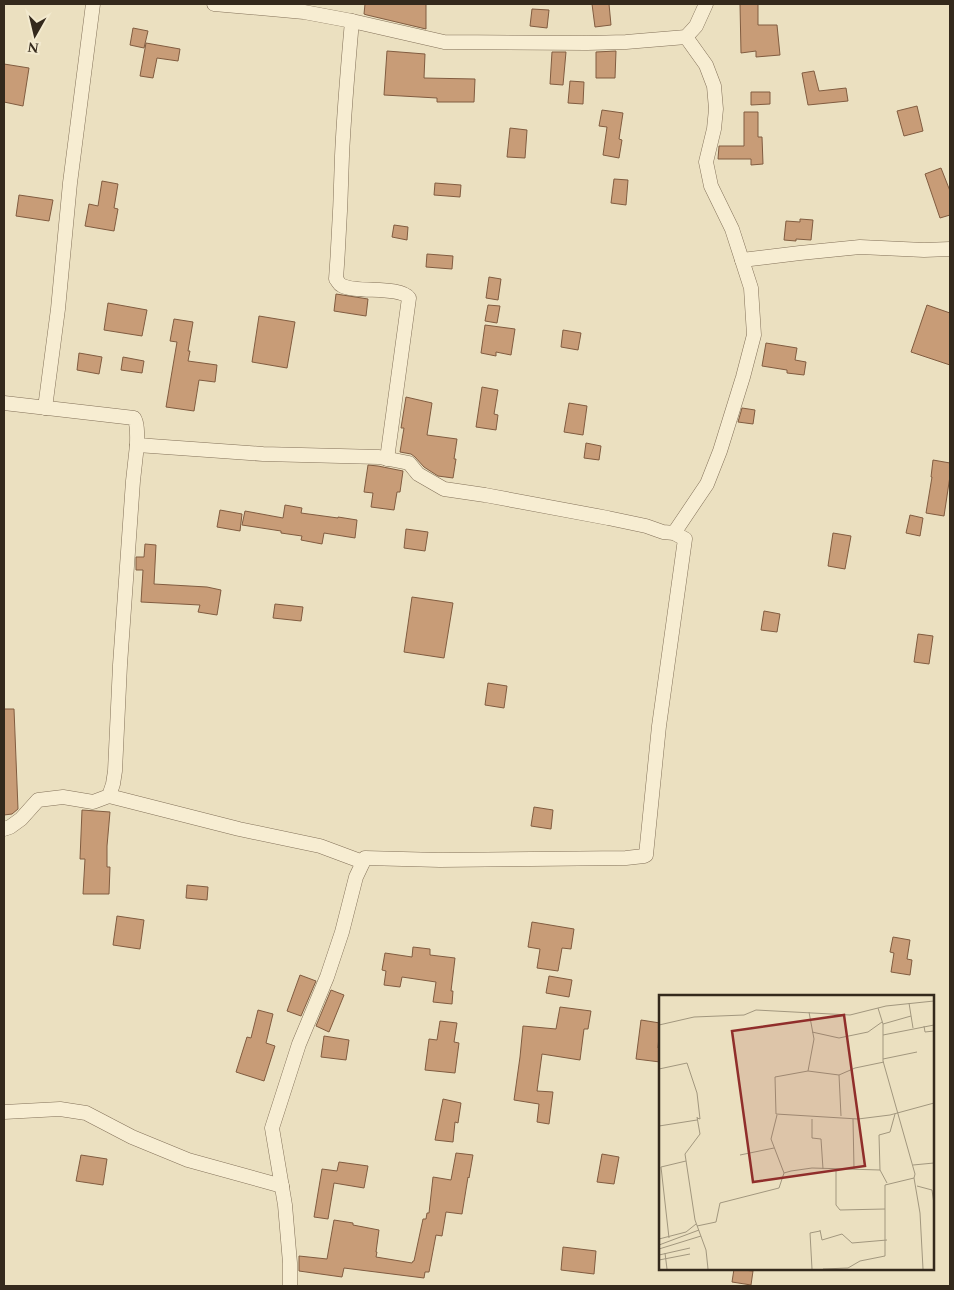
<svg xmlns="http://www.w3.org/2000/svg" width="954" height="1290" font-family="Spectral,serif">
<style>
.building{fill:#c89c77;stroke:#815c40}
.lines{fill:none;stroke-linecap:round;stroke-linejoin:round}
.minor-casing{stroke:#837159;stroke-width:15}
.minor{stroke:#f7edd2;stroke-width:14}
.inset-road{fill:none;stroke:#a2977e;stroke-width:1}
.view{fill:#902e2b;fill-opacity:0.15;stroke:#902e2b;stroke-width:2.5}
.inset-edge{fill:none;stroke:#34291c;stroke-width:2.5}
</style>
<rect width="100%" height="100%" fill="#ebe0c0"/>
<!-- building -->
<g class="building">
<polygon points="365,4 426,4 426,29 367,15 364,14"/>
<polygon points="592,4 609,4 611,25 595,27"/>
<polygon points="740,4 758,4 758,25 777,25 780,55 756,57 756,51 741,53"/>
<polygon points="532,9 549,10 547,28 530,26"/>
<polygon points="133,28 148,31 144,48 130,45"/>
<polygon points="146,43 180,49 178,61 157,58 153,78 140,76"/>
<polygon points="387,51 425,54 424,78 475,79 474,102 437,102 437,98 384,95"/>
<polygon points="616,51 615,78 596,78 596,52"/>
<polygon points="552,52 566,52 563,85 550,84"/>
<polygon points="4,64 29,68 23,106 4,102"/>
<polygon points="814,71 819,91 846,88 848,101 808,105 802,73"/>
<polygon points="570,81 584,82 583,104 568,103"/>
<polygon points="751,92 770,92 770,104 751,105"/>
<polygon points="917,106 923,131 904,136 897,111"/>
<polygon points="602,110 623,113 619,139 622,140 619,158 603,155 607,127 599,126"/>
<polygon points="744,112 758,112 758,137 762,137 763,164 751,165 751,159 718,159 719,146 744,146"/>
<polygon points="510,128 527,130 525,158 507,157"/>
<polygon points="941,168 950,191 950,215 940,218 925,174"/>
<polygon points="614,179 628,180 626,205 611,203"/>
<polygon points="102,181 118,184 114,208 118,209 114,231 85,226 89,204 98,206"/>
<polygon points="435,183 461,185 460,197 434,195"/>
<polygon points="19,195 53,200 49,221 16,216"/>
<polygon points="800,219 813,220 811,240 796,239 796,241 784,240 786,221 800,222"/>
<polygon points="394,225 408,227 407,240 392,237"/>
<polygon points="427,254 453,256 452,269 426,267"/>
<polygon points="489,277 501,279 498,300 486,298"/>
<polygon points="336,294 368,299 366,316 334,311"/>
<polygon points="108,303 147,310 142,336 104,330"/>
<polygon points="488,305 500,306 497,323 485,321"/>
<polygon points="927,305 950,313 950,365 911,352"/>
<polygon points="259,316 295,322 287,368 252,362"/>
<polygon points="174,319 193,322 188,351 190,351 188,361 217,365 215,382 199,380 194,411 166,407 177,342 170,341"/>
<polygon points="485,325 515,329 511,355 496,352 496,356 481,353"/>
<polygon points="563,330 581,333 578,350 561,347"/>
<polygon points="766,343 797,348 795,360 806,362 804,375 787,373 787,370 762,366"/>
<polygon points="79,353 102,357 99,374 77,370"/>
<polygon points="123,357 144,361 142,373 121,370"/>
<polygon points="482,387 498,390 494,414 498,415 496,430 476,427"/>
<polygon points="406,397 432,403 427,435 457,439 454,459 456,459 453,478 438,476 424,467 415,457 411,454 400,452 404,428 401,428"/>
<polygon points="569,403 587,406 583,435 564,432"/>
<polygon points="742,408 755,410 753,424 738,422"/>
<polygon points="586,443 601,446 599,460 584,458"/>
<polygon points="933,460 950,463 950,476 944,516 926,513 932,477 931,477"/>
<polygon points="368,465 378,466 403,471 400,492 397,492 394,510 371,507 373,493 364,492"/>
<polygon points="285,505 302,508 301,513 338,518 338,517 357,520 355,538 324,533 322,544 301,540 302,536 281,533 281,531 242,525 245,511 283,518"/>
<polygon points="220,510 242,514 240,531 217,527"/>
<polygon points="910,515 923,518 920,536 906,533"/>
<polygon points="406,529 428,532 425,551 404,548"/>
<polygon points="833,533 851,536 845,569 828,566"/>
<polygon points="145,544 156,545 154,584 207,587 221,590 217,615 198,612 200,605 141,602 143,570 136,570 136,557 144,557"/>
<polygon points="412,597 453,603 444,658 404,652"/>
<polygon points="275,604 303,607 301,621 273,618"/>
<polygon points="764,611 780,614 777,632 761,630"/>
<polygon points="918,634 933,636 929,664 914,662"/>
<polygon points="488,683 507,686 504,708 485,705"/>
<polygon points="4,709 14,709 18,809 12,814 4,815"/>
<polygon points="534,807 553,810 551,829 531,826"/>
<polygon points="82,810 110,812 107,846 107,867 110,867 109,894 83,894 85,859 80,859"/>
<polygon points="187,885 208,887 207,900 186,898"/>
<polygon points="117,916 144,920 140,949 113,945"/>
<polygon points="532,922 574,929 571,949 562,948 558,971 537,968 540,949 528,947"/>
<polygon points="893,937 910,940 907,959 912,960 910,975 891,972 894,953 890,952"/>
<polygon points="413,947 430,949 430,955 455,958 451,991 453,991 452,1004 433,1002 436,982 402,977 400,987 384,985 386,971 382,970 385,953 412,957"/>
<polygon points="300,975 316,981 301,1016 287,1011"/>
<polygon points="549,976 572,980 569,997 546,993"/>
<polygon points="331,990 344,995 329,1032 316,1026"/>
<polygon points="560,1007 591,1011 588,1029 584,1029 580,1060 542,1054 537,1091 553,1092 549,1124 537,1122 539,1104 514,1100 520,1057 523,1026 556,1029"/>
<polygon points="258,1010 273,1014 266,1043 275,1046 264,1081 236,1072 247,1037 251,1038"/>
<polygon points="641,1020 660,1023 658,1048 660,1049 660,1062 636,1059"/>
<polygon points="440,1021 457,1023 454,1042 459,1043 455,1073 425,1070 429,1039 437,1040"/>
<polygon points="324,1036 349,1040 346,1060 321,1057"/>
<polygon points="443,1099 461,1103 458,1123 455,1122 453,1142 435,1140"/>
<polygon points="456,1153 473,1155 469,1178 468,1177 462,1214 446,1212 442,1236 436,1235 429,1272 425,1272 424,1278 344,1268 342,1277 299,1271 299,1256 327,1259 334,1220 353,1223 353,1225 379,1230 376,1252 377,1252 376,1257 412,1263 413,1261 414,1261 423,1219 426,1219 427,1213 429,1213 433,1177 451,1180"/>
<polygon points="602,1154 619,1157 614,1184 597,1182"/>
<polygon points="81,1155 107,1159 103,1185 76,1181"/>
<polygon points="339,1162 368,1166 364,1188 334,1183 328,1219 314,1217 322,1169 337,1171"/>
<polygon points="563,1247 596,1251 594,1274 561,1270"/>
<polygon points="734,1269 753,1271 751,1285 732,1282"/>
</g>
<g class="lines">
<!-- minor casing -->
<g class="minor-casing">
<g id="minor">
<polyline points="214,4 304,12 352,21 444,42 587,43 626,42 686,37 696,26 706,4"/>
<path d="M352,21C348,66 344,111 342,156C341,197 339,238 336,279C338,281 339,284 341,285C355,294 399,285 409,298L387,459"/>
<polyline points="742,260 800,253 860,247 924,250 950,249"/>
<path d="M4,403L134,418C138,424 137,437 137,445L263,454L379,457L409,463L418,474L444,489L485,495L608,518L646,526L663,532L674,533L685,539L659,726L646,855L644,856L626,858L440,860L365,858L356,877L342,932L327,977L299,1044L272,1128L285,1205L290,1263V1286"/>
<polyline points="45,408 58,309 70,183 93,4"/>
<polyline points="674,533 707,484 720,451 743,377 754,335 751,288 732,229 711,186 706,162 714,129 716,109 714,86 706,65 686,37"/>
<polyline points="109,796 239,829 320,846 363,862"/>
<polyline points="4,829 10,827 21,819 38,800 63,797 93,802 109,796 113,784 115,771 120,665 133,481 137,445"/>
<polyline points="4,1112 60,1109 86,1113 132,1137 188,1160 282,1186"/>
</g>
</g>
<!-- minor -->
<use href="#minor" class="minor"/>
</g>
<!-- overview -->
<g transform="translate(659 995)">
<rect width="275" height="275" fill="#ebe0c0"/>
<path class="inset-road" d="M250,8L254,33M150,17L155,44L149,76L116,82L117,119L199,124L231,120L275,108M224,29L252,21M0,30L35,22L85,20L97,15L191,20L227,11L275,6M265,31L266,37L275,36M153,37L180,43L209,37L223,27M224,40L275,30M224,64L258,57M0,74L28,68L38,98L41,124L38,123M149,76L180,80M118,120L112,144L125,178M182,121L180,80L196,73L225,67M38,122L41,139L26,159L36,225L47,255L49,274M153,124V143L162,144L164,174M194,124L195,174M0,131L38,125M81,160L115,153M254,170L275,168M177,174V210L181,215L226,214M221,175L220,140L231,137L236,119M255,183L261,218L264,274M258,191L273,195L275,209M38,231L57,227L61,208L120,193L125,178L132,176L153,173L221,175L228,188M161,235L163,245L183,239L193,248L228,245M10,243L2,172L27,166M0,244L27,237L37,229M0,250L40,235M0,254L42,241M6,258L8,274M0,260L31,253M0,265L31,259M153,274L151,238L161,236M164,274L189,273L201,266L226,261V190L255,183L256,179L224,66V29L219,13"/>
<path class="view" d="M185,20L206,171L94,187L73,36Z"/>
<rect width="275" height="275" class="inset-edge"/>
</g>
<!-- border -->
<rect width="954" height="1290" fill="none" stroke="#34291c" stroke-width="10"/>
<!-- north arrow -->
<g transform="translate(35 35) rotate(188)" stroke="#f3eacf" stroke-width="4" paint-order="stroke">
<path d="M0-4L9 19L0 12L-9 19Z" fill="#34291c"/>
<text y="-8" font-size="14" font-weight="bold" text-anchor="middle" fill="#34291c">N</text>
</g>
</svg>
